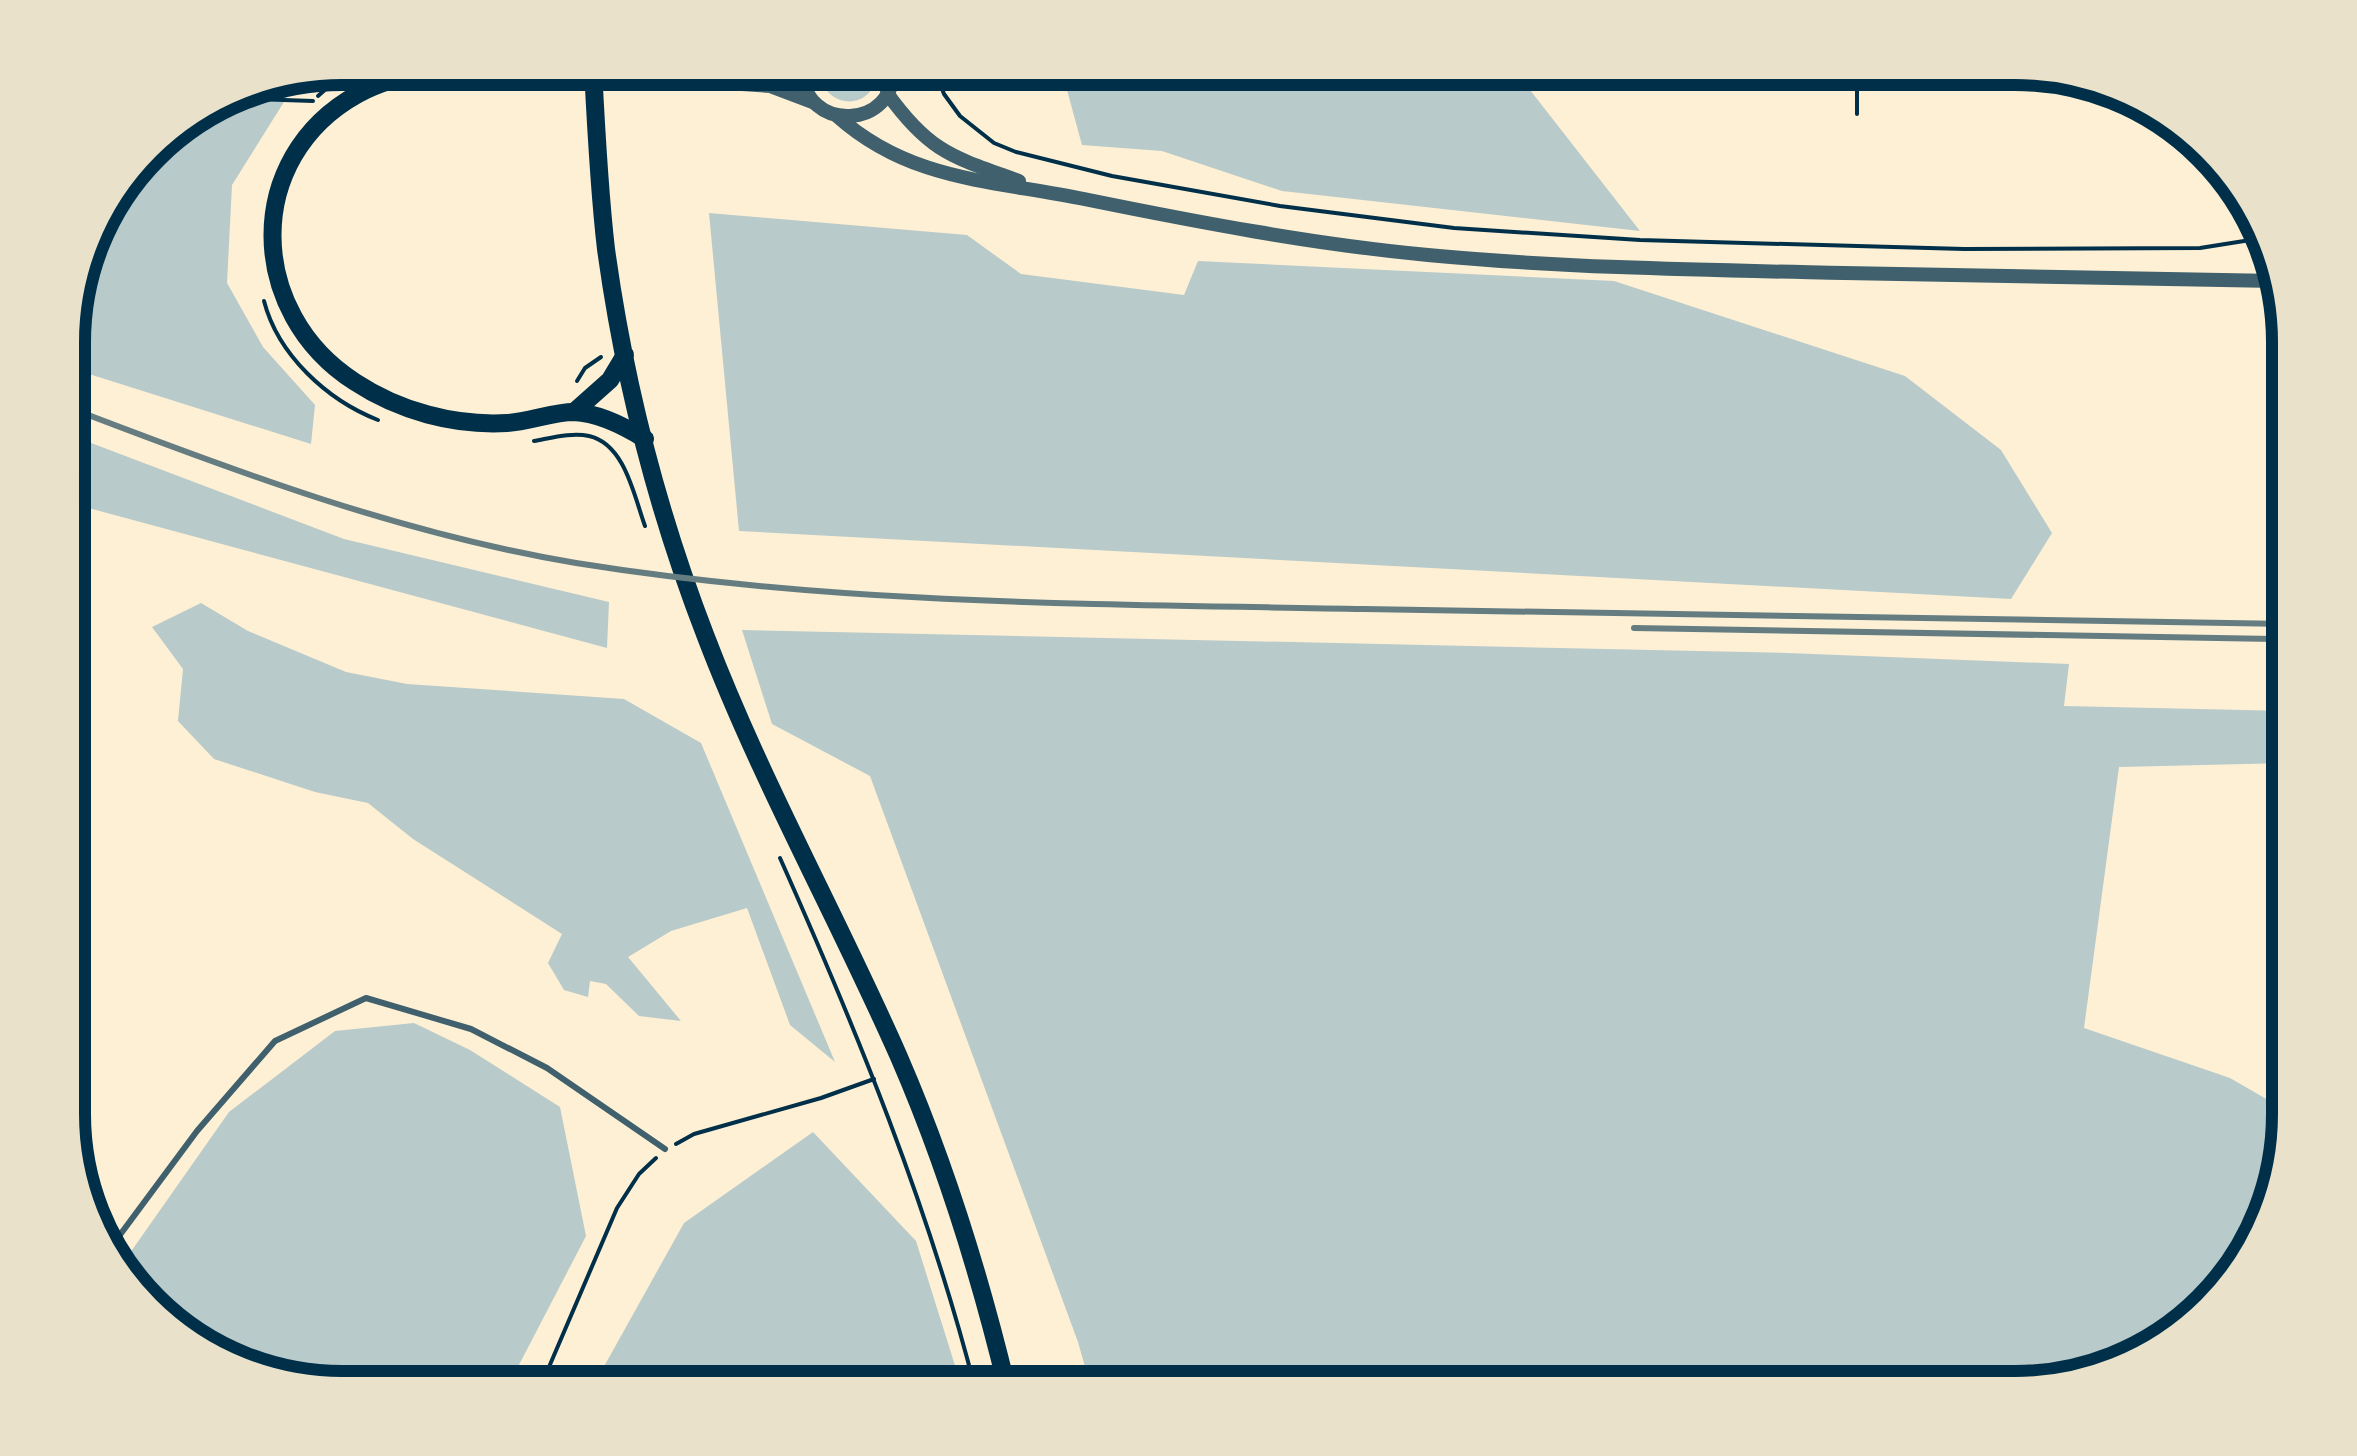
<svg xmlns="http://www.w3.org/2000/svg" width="2357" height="1456" font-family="Signika,sans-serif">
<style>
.green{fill:#b9caca}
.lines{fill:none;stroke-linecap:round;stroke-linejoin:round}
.path{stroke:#003049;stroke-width:4}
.service{stroke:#3f606c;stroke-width:6}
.tertiary{stroke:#3f606c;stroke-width:14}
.primary{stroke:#003049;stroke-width:18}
.rail{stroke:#657d81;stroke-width:6}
.rim{fill:none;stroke:#003049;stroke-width:12}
</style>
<rect width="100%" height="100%" fill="#fdf0d5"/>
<!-- green -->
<g class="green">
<polygon points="345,68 294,86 232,185 227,283 263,347 315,405 311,444 70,368 70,307 96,220 161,136 238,88"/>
<path d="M820,68H877C878,113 820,112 820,68Z"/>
<polygon points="1061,68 1507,68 1523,81 1640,231 1282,191 1162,151 1082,145"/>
<polygon points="709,213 967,235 1021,274 1184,295 1198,261 1614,281 1905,376 2001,450 2052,533 2011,599 739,531"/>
<polygon points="70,435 344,539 609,602 607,648 70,503"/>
<polygon points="201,603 248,631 346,672 407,684 624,699 701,743 835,1062 790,1025 747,908 671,931 628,957 681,1021 639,1016 606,984 590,981 588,997 564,990 548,963 562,934 413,839 368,803 315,792 214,759 178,721 183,669 152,627"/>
<polygon points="742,630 1787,653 2069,664 2064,706 2289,711 2289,763 2119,767 2084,1028 2230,1078 2289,1112 2289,1131 2244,1266 2153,1351 2032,1388 1091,1388 1078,1342 870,776 772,724"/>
<polygon points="414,1023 470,1050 560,1107 586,1236 507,1388 342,1388 190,1343 118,1270 229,1112 335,1031"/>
<polygon points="813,1132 916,1241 962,1388 592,1388 684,1223"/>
</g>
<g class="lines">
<!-- path -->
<g class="path">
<polyline points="934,68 944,94 960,116 994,143 1016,152 1112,176 1280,206 1454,228 1640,240 1964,249 2200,248 2263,238"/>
<polyline points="318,96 336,80 361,68"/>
<polyline points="222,98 313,101"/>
<polyline points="1857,114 1857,82"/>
<polyline points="2250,238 2255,212"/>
<path d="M264,301C278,355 327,400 378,420"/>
<polyline points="577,381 585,368 601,357"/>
<path d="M534,441C551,438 572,432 589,436C625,444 634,496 645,526"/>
<path d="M780,858C857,1031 928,1205 975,1388"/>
<polyline points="676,1144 694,1134 821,1098 874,1079"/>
<polyline points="540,1388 617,1208 639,1174 656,1158"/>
</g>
<!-- service -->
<g class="service">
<polyline points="1737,68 2031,72"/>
<polyline points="108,1251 197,1131 275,1041 366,998 471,1029 547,1068 665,1149"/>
</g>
<!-- tertiary -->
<g class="tertiary">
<polyline points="506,68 770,86 815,103"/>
<path d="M802,68C802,136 899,128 892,68"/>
<polyline points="677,73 721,68"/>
<path d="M887,93C930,153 953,157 1019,181"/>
<path d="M837,116C911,182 993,180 1084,199C1197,222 1312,244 1428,255C1566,268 1705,270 1844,273C1988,275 2132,278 2276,281"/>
</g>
<!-- primary -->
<g class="primary">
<path d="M506,68C457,67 403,70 358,94C242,158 247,313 355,382C399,411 454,426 507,423C529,422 552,412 574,412C599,413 624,426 645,439"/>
<path d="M593,68C596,128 599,189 606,249C624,380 658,513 706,637C761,781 837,916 899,1057C945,1163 980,1276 1007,1388"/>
<polyline points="574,412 610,380 625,355"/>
</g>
<!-- rail -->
<g class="rail">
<path d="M70,408C234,471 402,534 576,563C837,605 1100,604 1364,609C1672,614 1981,619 2289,624"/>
<polyline points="1634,628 2274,639"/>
</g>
</g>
<!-- crop -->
<path d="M0 0H2357V1456H0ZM342 85H2015A257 257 0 0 1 2272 342V1114A257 257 0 0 1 2015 1371H342A257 257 0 0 1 85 1114V342A257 257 0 0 1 342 85Z" fill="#e9e1ca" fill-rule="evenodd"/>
<path class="rim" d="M342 85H2015A257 257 0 0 1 2272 342V1114A257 257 0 0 1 2015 1371H342A257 257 0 0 1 85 1114V342A257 257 0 0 1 342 85Z"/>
</svg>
